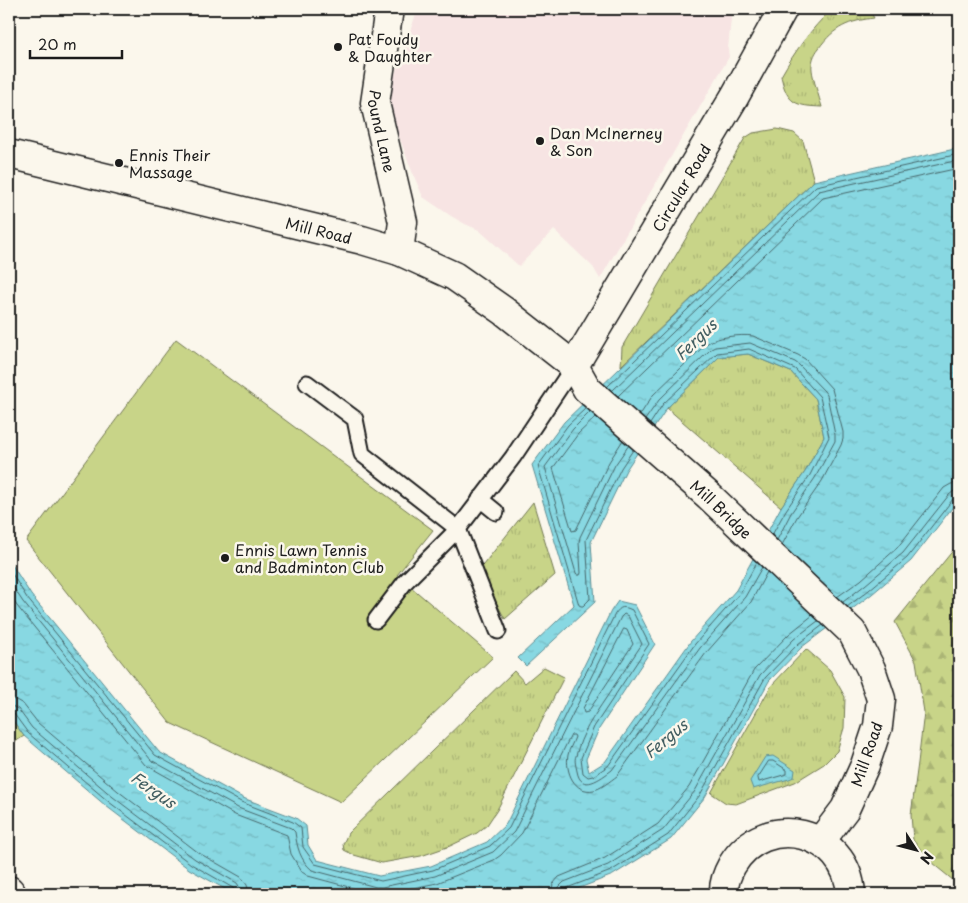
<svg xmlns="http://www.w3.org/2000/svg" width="968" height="903" font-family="'Playpen Sans',sans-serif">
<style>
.built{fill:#f7e4e3}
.grass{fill:url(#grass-tufts);stroke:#727852}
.forest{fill:url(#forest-firs);stroke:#727852}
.pitch{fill:#c8d488;stroke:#727852}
.water{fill:url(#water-ripples);stroke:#5d8d93}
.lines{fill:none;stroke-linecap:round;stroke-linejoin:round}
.shore{stroke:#47676b;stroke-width:1}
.lane-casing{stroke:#1c1c1c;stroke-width:19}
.street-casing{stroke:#1c1c1c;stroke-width:31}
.secondary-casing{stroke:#1c1c1c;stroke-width:31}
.lane{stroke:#fbf7ec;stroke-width:15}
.street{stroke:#fbf7ec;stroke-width:28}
.secondary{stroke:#fbf7ec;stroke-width:28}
.poi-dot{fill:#1c1c1c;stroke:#fbf7ec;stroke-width:2}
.labels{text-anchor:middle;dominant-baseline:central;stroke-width:5;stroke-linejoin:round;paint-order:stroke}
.poi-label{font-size:15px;fill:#1c1c1c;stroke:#fbf7ec;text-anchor:start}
.street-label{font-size:15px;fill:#1c1c1c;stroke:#fbf7ec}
.water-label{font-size:16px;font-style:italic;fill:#425e61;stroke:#fbf7ec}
</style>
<defs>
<pattern id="grass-tufts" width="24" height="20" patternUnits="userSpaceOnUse" patternTransform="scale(1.25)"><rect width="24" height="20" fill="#c8d488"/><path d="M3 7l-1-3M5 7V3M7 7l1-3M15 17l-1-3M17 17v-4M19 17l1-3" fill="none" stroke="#abb575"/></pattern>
<pattern id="forest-firs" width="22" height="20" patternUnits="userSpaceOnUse" patternTransform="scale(1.25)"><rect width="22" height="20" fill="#c8d488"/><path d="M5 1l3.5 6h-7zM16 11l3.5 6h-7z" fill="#abb575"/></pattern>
<pattern id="water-ripples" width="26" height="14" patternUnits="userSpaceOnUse" patternTransform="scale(1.25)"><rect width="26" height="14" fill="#88d8e2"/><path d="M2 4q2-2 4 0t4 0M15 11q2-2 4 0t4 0" fill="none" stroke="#75b9c1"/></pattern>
</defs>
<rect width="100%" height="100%" fill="#fbf7ec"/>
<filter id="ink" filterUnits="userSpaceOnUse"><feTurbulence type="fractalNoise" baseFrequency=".02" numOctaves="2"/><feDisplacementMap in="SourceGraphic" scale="10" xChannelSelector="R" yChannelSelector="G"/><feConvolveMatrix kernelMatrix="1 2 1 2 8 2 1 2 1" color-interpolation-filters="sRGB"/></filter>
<g filter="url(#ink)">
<!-- built -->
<polygon class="built" points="421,9 732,9 728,49 729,57 600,279 593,267 554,230 519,266 479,230 465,224 451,216 423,197 413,174 388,107 392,82 415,17"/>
<!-- grass -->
<g class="grass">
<path d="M832,9H869L874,18C849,21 834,27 819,48C814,54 811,62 812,70C813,79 819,97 822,107C796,106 787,104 781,76C795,51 811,29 832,9Z"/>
<polygon points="777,129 794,133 803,141 814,181 621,366 622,347 745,138 753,133"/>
<polygon points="748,354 791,372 816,399 824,437 805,472 781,507 667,408 719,357"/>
<polygon points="533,502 555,575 505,619 479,570"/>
<polygon points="806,649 830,670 845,697 844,728 837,751 824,764 795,782 736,804 726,803 711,793 771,686"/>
<polygon points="544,667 564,677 497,810 487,825 477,833 450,846 421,856 382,863 354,855 344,850 343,844 348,833 514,671 525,683"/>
<polygon points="9,715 24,736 9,746"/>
</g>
<!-- forest -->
<polygon class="forest" points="959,543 959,885 932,863 913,840 911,815 918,763 924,712 916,661 895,622"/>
<!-- pitch -->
<polygon class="pitch" points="176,339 433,530 397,575 493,657 341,802 170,723 26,541"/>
<!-- water -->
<g class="water">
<polygon points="959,148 959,499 911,561 872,594 802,647 769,681 705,797 671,839 613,875 564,894 234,894 189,869 106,806 24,736 9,715 9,560 31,595 159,752 243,798 296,818 306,826 308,845 317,860 379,876 431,866 487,842 506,824 611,611 618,601 635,605 655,644 599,729 586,759 589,772 605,762 691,641 736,590 781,507 805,472 824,437 816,399 791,372 748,354 719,357 667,408 626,470 591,542 595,602 526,666 518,658 574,605 532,465 564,422 814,181"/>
<polygon points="773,756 795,770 794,777 789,779 753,789 750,781 765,757"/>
</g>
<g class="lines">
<!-- shore -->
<g class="shore">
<polyline points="607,387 816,186 959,154"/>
<polyline points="612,391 819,191 959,160"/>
<polyline points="618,396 823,198 959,168"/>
<polyline points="586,408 568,425 538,466 579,605 581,606 583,606 590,599 586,540 621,468 633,450"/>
<polyline points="590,412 573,429 545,467 576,573 578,575 580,575 581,573 579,542 580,537 615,465 629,445"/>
<path d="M640,415L653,395L706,344C715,337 741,334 753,336L798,355L805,359L832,389L843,432V439L841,445L822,481L797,517L782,545"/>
<polyline points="596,417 578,434 553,468 572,531 576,530 609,462 623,440"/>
<polyline points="645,420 659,400 711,349 715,347 750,343 795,362 799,365 824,391 827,395 835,435 835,441 815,478 791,513 777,540"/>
<polyline points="650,424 663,404 717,353 749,349 795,369 820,397 829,437 810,475 786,510 772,535"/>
<path d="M9,569L27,598L155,755L241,802L293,822L301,828L303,847L315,864L381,881L433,870L490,846L509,828L615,614C621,606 623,606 632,610L649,644L594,727L581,758L583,773L588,777L593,776L608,766L695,644L740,593L757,562"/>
<path d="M9,581L23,602L151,760L238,808L291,828L295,832C297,847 300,860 312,870L376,887H382L435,876L493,852L514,832L621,617L624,614L628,616L642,644C630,662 618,680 606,698C594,716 581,734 576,756C574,760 576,766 577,771C581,794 601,778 612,770L700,648L745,597L762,567"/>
<polyline points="9,594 17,606 146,765 235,815 287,835 291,854 302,872 308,876 375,894"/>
<polyline points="837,597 861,580 897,548 944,488 951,484 959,483"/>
<polyline points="843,602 865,585 903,553 949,495 954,491 959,490"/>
<polyline points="847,607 869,590 907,558 953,499 959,497"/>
<polygon points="624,629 627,630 633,644 588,712 584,713 583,709"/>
<polyline points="9,699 16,700 23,704 38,723 118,791 199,853 241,877 247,885 249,894"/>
<polyline points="9,706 14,707 18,709 32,728 113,797 195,859 237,883 240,888 241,894"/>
<polyline points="9,713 14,714 28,733 109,802 191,864 233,888 235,891 235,894"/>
<polygon points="769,761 773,761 787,770 787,774 759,782 758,778"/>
<path d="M384,894L437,883L494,860L501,855L522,833L571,735H574L575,737C573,743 569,749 568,755C565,771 574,794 594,790C602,788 610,781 617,776L706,653L751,602L767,572"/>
<polyline points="551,894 553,884 559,877 605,858 658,824 689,787 754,670 789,634 813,615"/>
<polyline points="558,894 559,887 564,882 608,865 663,830 695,791 760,675 794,639 818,621"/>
<polyline points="564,894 565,890 567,888 611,871 668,835 700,795 765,678 798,644 823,625"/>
</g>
<!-- lane casing -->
<g class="lane-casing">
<g id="lane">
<polyline points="307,383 355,419 362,454 458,529 513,457 574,366"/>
<polyline points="480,499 496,512"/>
<polyline points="376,620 405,582 458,529 498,631"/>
</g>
</g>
<!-- street casing -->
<g class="street-casing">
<g id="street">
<path id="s1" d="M389,9L375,103L403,222L399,251"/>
<polyline points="9,890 12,894"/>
</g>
</g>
<!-- secondary casing -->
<g class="secondary-casing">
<g id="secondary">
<path id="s2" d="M9,154L362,240L399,251L454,276L504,311L574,366L587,389L709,496L852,632L871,669L881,699L878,726L865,765L845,809L820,842"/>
<path id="s3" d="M574,366L735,96L783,9"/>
<path d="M724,894C723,884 727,874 732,865C765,810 847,830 851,894"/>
</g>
</g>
<!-- lane -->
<use href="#lane" class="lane"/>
<!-- street -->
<use href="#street" class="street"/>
<!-- secondary -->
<use href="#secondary" class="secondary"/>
</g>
</g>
<!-- markers -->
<g class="poi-dot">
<circle cx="338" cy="47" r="5"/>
<circle cx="540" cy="141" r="5"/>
<circle cx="119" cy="163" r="5"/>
<circle cx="225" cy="558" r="5"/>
</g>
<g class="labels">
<!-- poi labels -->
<g class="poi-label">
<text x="348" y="38">Pat Foudy<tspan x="348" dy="17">&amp; Daughter</tspan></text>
<text x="550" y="132">Dan McInerney<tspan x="550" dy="17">&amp; Son</tspan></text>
<text x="129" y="154">Ennis Their<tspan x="129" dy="17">Massage</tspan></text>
<text x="235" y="549">Ennis Lawn Tennis<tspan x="235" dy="17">and Badminton Club</tspan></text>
</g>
<!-- street labels -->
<g class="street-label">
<text stroke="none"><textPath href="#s1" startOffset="124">Pound Lane</textPath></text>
<text stroke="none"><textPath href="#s3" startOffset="208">Circular Road</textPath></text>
<text stroke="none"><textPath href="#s2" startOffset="319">Mill Road</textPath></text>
<text stroke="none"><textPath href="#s2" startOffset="819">Mill Bridge</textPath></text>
<text transform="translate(866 754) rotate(-71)">Mill Road</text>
</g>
<!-- water labels -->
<g class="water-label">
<text transform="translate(695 339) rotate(-44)">Fergus</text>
<text transform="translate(665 738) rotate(-40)">Fergus</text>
<text transform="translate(154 789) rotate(35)">Fergus</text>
</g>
</g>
<!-- margin -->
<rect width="968" height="903" fill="none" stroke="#fbf7ec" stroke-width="30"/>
<rect x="15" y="15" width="938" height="873" fill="none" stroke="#1c1c1c" stroke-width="2" filter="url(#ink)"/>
<!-- north arrow -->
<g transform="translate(916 850) rotate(126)" stroke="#fbf7ec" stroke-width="4" paint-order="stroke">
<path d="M0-4L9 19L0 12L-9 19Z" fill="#1c1c1c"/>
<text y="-8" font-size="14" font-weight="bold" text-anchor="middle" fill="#1c1c1c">N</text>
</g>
<!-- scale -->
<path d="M30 50v8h92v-8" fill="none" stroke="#1c1c1c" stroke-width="2.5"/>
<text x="38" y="50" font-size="15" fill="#1c1c1c" stroke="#fbf7ec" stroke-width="4" paint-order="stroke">20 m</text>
</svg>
